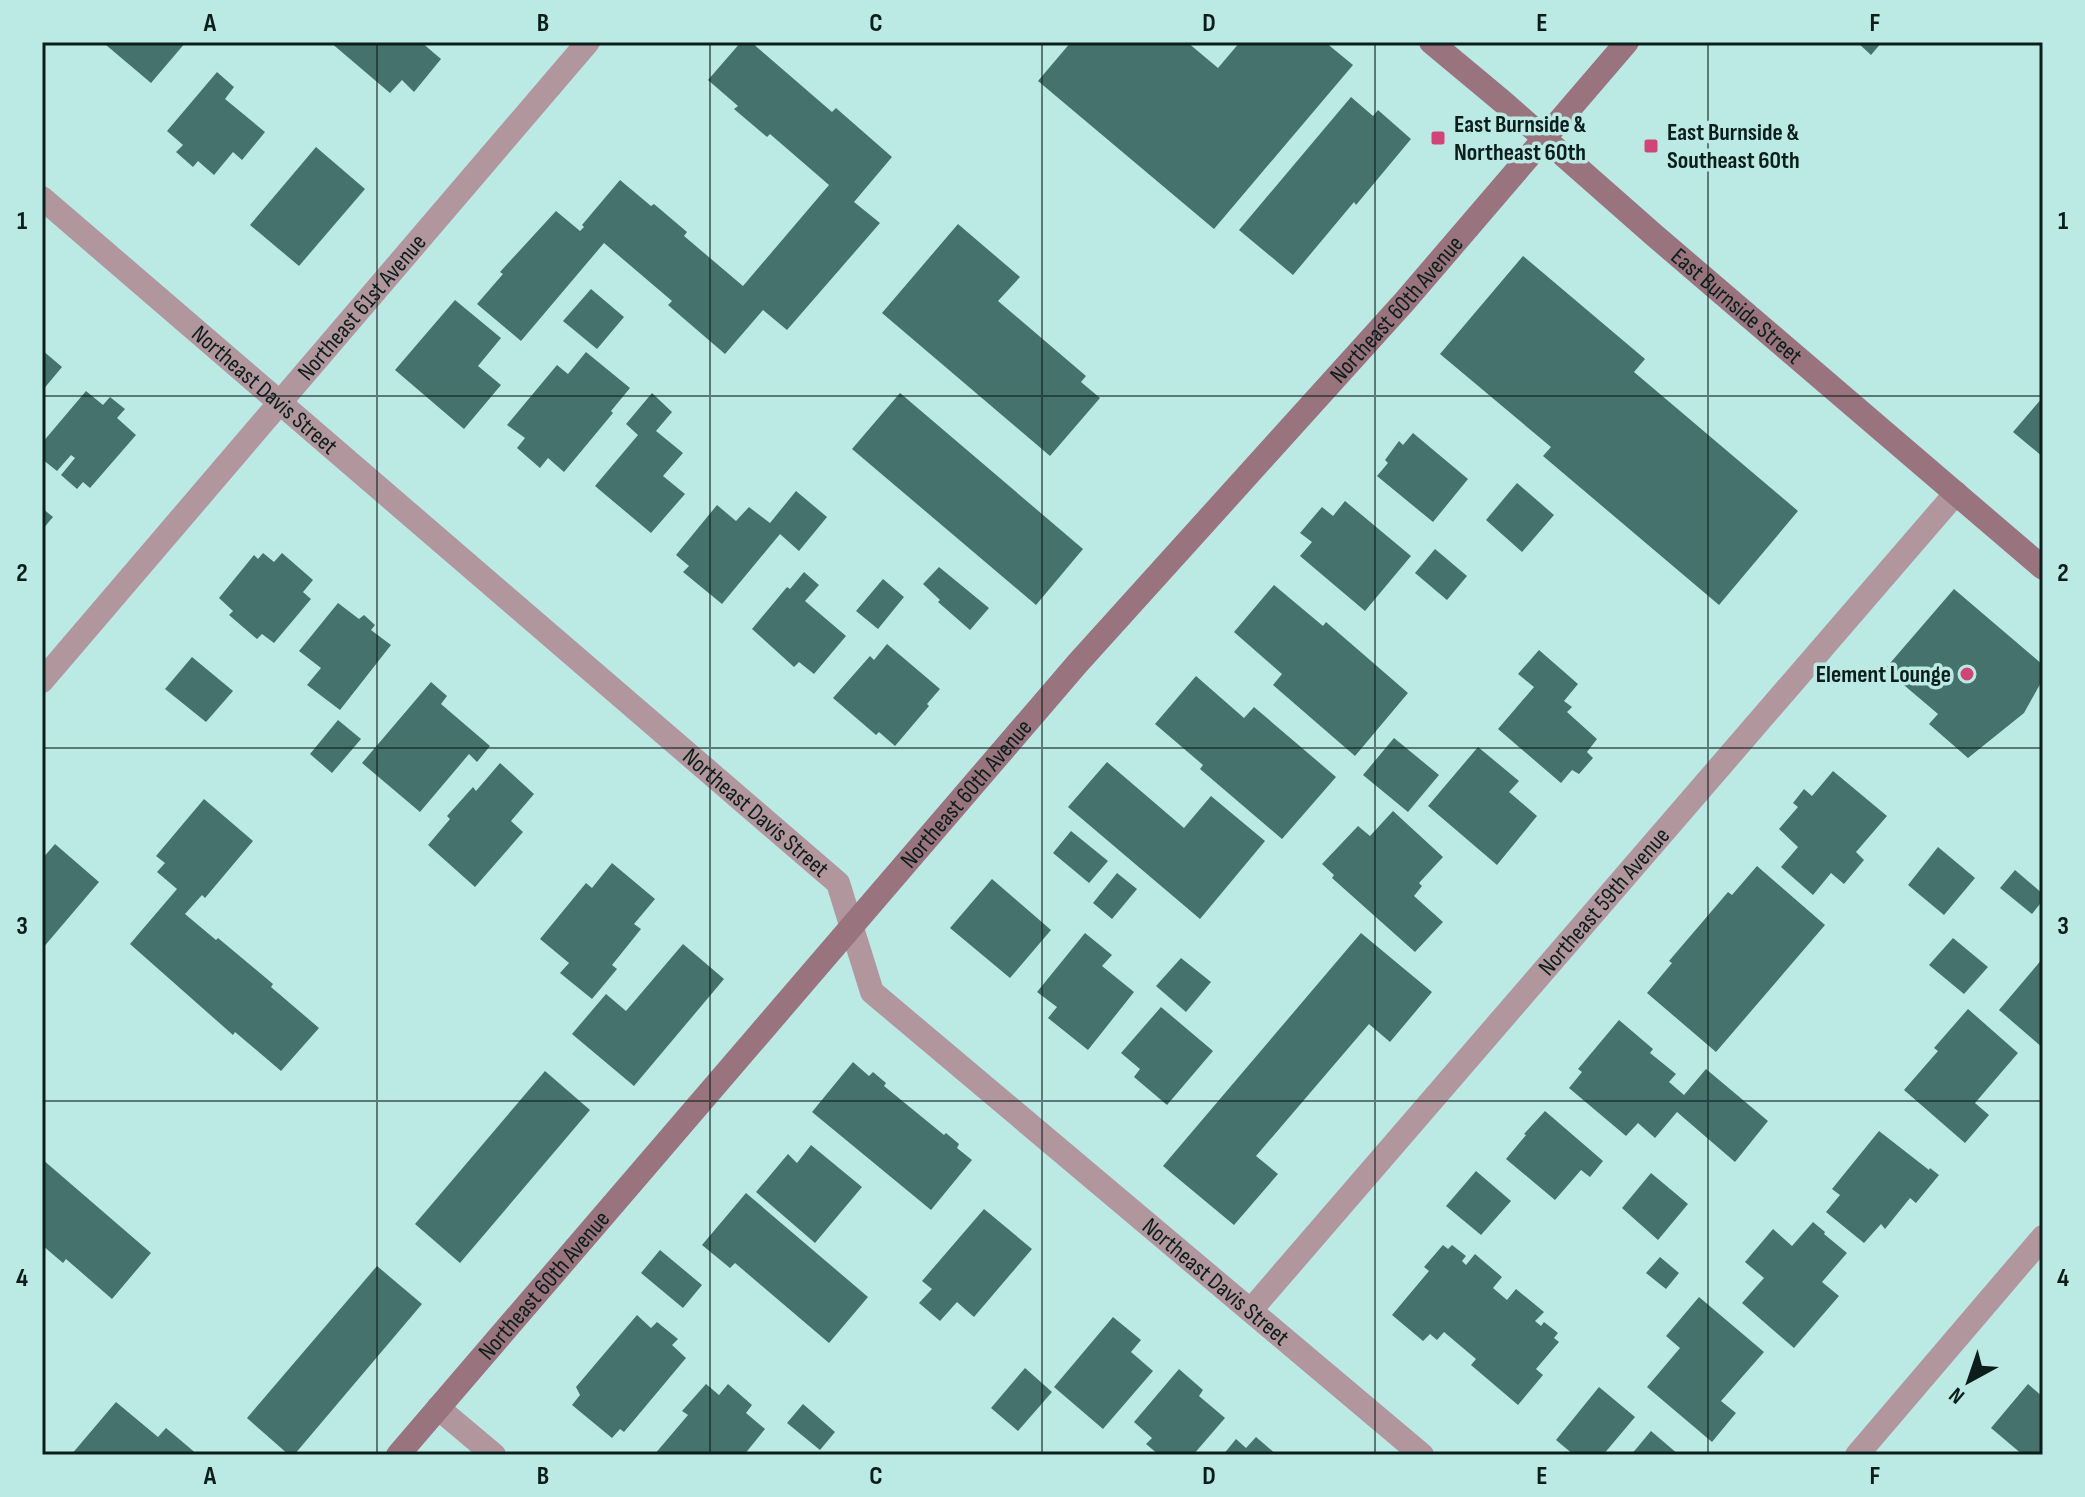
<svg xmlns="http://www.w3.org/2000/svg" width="2085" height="1497" font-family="'Sofia Sans Condensed',sans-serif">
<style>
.building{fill:#46726e}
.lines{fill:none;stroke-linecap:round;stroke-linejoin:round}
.minor{stroke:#b1969d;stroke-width:24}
.secondary{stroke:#99737d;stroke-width:24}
.grid{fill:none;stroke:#0c1e1c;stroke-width:2;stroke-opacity:0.55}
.poi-dot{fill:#d04477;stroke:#bbeae5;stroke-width:3}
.labels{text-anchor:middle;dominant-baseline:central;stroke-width:7;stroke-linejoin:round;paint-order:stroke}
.poi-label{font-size:24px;font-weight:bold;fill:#0c1e1c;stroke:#bbeae5;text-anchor:start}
.street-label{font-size:24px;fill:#0c1e1c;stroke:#bbeae5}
.neatline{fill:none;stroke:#0c1e1c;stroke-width:3}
.grid-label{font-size:26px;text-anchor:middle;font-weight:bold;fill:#0c1e1c}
</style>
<rect width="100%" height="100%" fill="#bbeae5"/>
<!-- building -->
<g class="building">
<polygon points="108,42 186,42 151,83 106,45"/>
<polygon points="330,42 421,42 441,59 414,92 402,80 390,93"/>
<polygon points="741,42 751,42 832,112 836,108 892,157 854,202 880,223 787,330 763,310 725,354 668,305 672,301 604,243 521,341 477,304 503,274 500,272 556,211 580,231 584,227 582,225 620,180 651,206 654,204 687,232 684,236 743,286 829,185 770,134 767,137 734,109 738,106 708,80"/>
<polygon points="1071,42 1187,42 1218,68 1240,42 1325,42 1353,65 1214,229 1038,81"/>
<polygon points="1857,42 1882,42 1871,55"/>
<polygon points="217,72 234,87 225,99 265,132 242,160 233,152 214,175 198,161 193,167 176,152 183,145 167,131"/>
<polygon points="1351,97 1373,116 1378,110 1411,139 1356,205 1354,202 1293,275 1239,230"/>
<polygon points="316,147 365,189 299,266 250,225"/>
<polygon points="958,224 1020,277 998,301 1086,376 1081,382 1100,398 1050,456 882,313"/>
<polygon points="1523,256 1645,359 1634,372 1798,511 1719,605 1543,456 1551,447 1440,354"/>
<polygon points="591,289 624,317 597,349 563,321"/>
<polygon points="455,300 501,338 478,366 501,385 464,429 395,370"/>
<polygon points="42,350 62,367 42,391"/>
<polygon points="586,352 630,388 611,411 613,413 564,472 548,458 540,468 517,448 525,438 507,425 557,365 568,374"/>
<polygon points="86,391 103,405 110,397 125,409 117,418 136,435 90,488 83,482 77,489 61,475 75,458 71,455 57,471 42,459 42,443"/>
<polygon points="652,393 672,412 656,431 683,453 663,476 685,494 651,533 595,486 638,435 626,424"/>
<polygon points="900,393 1083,549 1036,605 852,449"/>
<polygon points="2043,397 2043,457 2013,432"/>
<polygon points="1413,433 1468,479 1433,522 1377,476 1388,463 1385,460 1399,441 1403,445"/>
<polygon points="1517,483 1554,515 1522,552 1486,520"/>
<polygon points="796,491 827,517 799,551 780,534 722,604 683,572 689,566 676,555 717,505 736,521 749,507 770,523"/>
<polygon points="1345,501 1411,556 1365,611 1300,556 1312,542 1300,533 1322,507 1333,516"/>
<polygon points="42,508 53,517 42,530"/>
<polygon points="1435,549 1467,576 1447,600 1415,573"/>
<polygon points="263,553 274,562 282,553 313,580 303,592 311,599 274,643 262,634 257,639 229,615 233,611 219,598 254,555 258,559"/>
<polygon points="939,567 989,608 970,630 938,602 940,600 923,584"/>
<polygon points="804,572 819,585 805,601 846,636 814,674 799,662 794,667 752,629 787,587 790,589"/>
<polygon points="883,579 904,597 878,629 856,611"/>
<polygon points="1274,585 1323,626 1326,622 1408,693 1355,756 1273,685 1282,674 1234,632"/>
<polygon points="1954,589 2043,665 2043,679 2024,713 1968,758 1929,724 1938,714 1885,669"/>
<polygon points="338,603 359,619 364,615 375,625 371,630 391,645 340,710 307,685 321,668 299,651"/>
<polygon points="887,644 940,689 927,704 929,706 895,746 879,732 876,735 833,698 870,656 874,660"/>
<polygon points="1539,650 1578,684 1564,701 1572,707 1567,712 1597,739 1587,752 1593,758 1579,774 1572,770 1561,783 1498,729 1534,687 1518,674"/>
<polygon points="192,657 233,691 206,722 165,689"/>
<polygon points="1196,676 1244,718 1254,707 1336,777 1282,839 1200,769 1203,765 1155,724"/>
<polygon points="431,682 447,696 441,704 490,746 477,762 469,754 420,812 362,763"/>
<polygon points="338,720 361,739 332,773 310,754"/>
<polygon points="1394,738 1439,775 1408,812 1363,775"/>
<polygon points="1478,747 1519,781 1509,792 1537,816 1497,865 1428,806"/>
<polygon points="1107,762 1184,828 1211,796 1265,841 1200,919 1068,807"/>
<polygon points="500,763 534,794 511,821 523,832 475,887 428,845 450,819 447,816 473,787 476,791"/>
<polygon points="1833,771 1887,816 1856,852 1864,860 1844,884 1831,873 1813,895 1781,867 1798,847 1779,829 1798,807 1793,803 1804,789 1812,796"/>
<polygon points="204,799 253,841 205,898 202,895 185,914 216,940 218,938 273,984 271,987 319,1028 281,1071 235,1032 233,1035 130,944 177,889 157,872 165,863 156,856"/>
<polygon points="1393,811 1443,857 1419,883 1422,886 1414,896 1443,922 1415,952 1332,878 1334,875 1322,864 1358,826 1370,836"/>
<polygon points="1071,831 1108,861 1089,883 1053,853"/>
<polygon points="55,844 99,882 42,949 42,859"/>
<polygon points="1938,847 1975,878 1944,915 1908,885"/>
<polygon points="612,863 655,899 634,924 641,929 612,965 617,969 592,999 560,973 569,963 540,939 586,883 592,888"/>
<polygon points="1757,866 1825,925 1716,1052 1647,993 1672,963 1669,961 1728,892 1732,895"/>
<polygon points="2015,870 2043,894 2043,900 2032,914 2000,888"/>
<polygon points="1117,873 1137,889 1112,919 1093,903"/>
<polygon points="992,879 1051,930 1010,978 950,928"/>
<polygon points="1085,933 1112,955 1102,966 1134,992 1088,1050 1048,1018 1057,1007 1037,992"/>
<polygon points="1361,933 1432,992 1390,1042 1369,1024 1256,1156 1278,1174 1234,1225 1163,1166"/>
<polygon points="1953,938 1988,967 1964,994 1929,965"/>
<polygon points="683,944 724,979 634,1086 572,1034 606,994 626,1011"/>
<polygon points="1181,958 1211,982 1186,1012 1156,986"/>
<polygon points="2043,958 2043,1048 1999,1010"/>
<polygon points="1161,1007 1213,1051 1167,1105 1134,1077 1140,1069 1121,1053"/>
<polygon points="1968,1009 2018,1053 1975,1103 1989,1115 1965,1143 1904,1090 1938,1051 1934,1048"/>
<polygon points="1619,1020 1653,1049 1650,1053 1676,1074 1669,1082 1684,1095 1706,1069 1768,1121 1735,1162 1677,1112 1655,1138 1638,1123 1626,1136 1569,1088 1582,1072 1578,1069"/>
<polygon points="853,1062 869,1076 873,1072 886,1083 884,1086 944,1135 946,1133 959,1144 957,1148 972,1160 931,1210 812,1112"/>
<polygon points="545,1071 590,1110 460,1263 415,1224"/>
<polygon points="1545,1111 1603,1161 1590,1177 1581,1170 1555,1200 1506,1159 1526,1135 1524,1134"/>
<polygon points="1879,1131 1929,1170 1930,1168 1939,1175 1916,1203 1910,1198 1885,1229 1881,1224 1864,1243 1826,1212 1840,1195 1832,1189"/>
<polygon points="811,1145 862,1187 815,1243 756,1192 788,1154 797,1163"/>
<polygon points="42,1159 151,1253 112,1299 66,1259 63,1263 42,1245"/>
<polygon points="1476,1171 1511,1201 1481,1235 1446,1206"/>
<polygon points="1651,1173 1688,1204 1658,1240 1622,1208"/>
<polygon points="746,1193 868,1297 829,1343 735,1263 730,1268 702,1245"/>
<polygon points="984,1209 1032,1249 974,1317 957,1302 940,1321 919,1303 932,1289 922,1281"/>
<polygon points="1813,1222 1825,1232 1824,1234 1847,1253 1822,1282 1839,1296 1794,1348 1742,1303 1764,1278 1745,1262 1773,1229 1792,1246"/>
<polygon points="1443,1245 1448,1249 1452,1245 1466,1256 1462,1261 1466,1265 1475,1254 1502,1277 1493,1288 1507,1300 1516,1289 1544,1312 1535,1321 1541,1326 1544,1322 1558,1333 1554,1338 1559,1342 1536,1369 1543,1375 1518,1405 1471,1365 1476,1359 1444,1332 1437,1340 1430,1334 1423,1341 1392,1315 1429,1271 1424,1267"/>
<polygon points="660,1250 702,1285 683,1308 641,1273"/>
<polygon points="1660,1257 1679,1273 1666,1289 1646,1273"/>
<polygon points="377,1266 422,1304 294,1455 289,1455 247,1418"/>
<polygon points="1699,1297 1764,1352 1721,1401 1736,1413 1712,1442 1647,1387 1680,1348 1666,1336"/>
<polygon points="637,1315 651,1328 657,1322 678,1339 672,1345 686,1358 624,1432 620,1429 612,1438 572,1405 580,1395 576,1387"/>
<polygon points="1113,1317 1141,1340 1131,1352 1153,1371 1103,1429 1054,1387"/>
<polygon points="1025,1368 1052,1392 1018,1431 991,1408"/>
<polygon points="1179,1369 1203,1390 1199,1396 1225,1418 1193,1455 1159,1455 1146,1444 1152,1438 1134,1422"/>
<polygon points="706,1384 719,1395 728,1384 752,1405 746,1413 765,1429 744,1455 654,1455 688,1415 682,1411"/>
<polygon points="2028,1384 2043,1397 2043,1455 2023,1455 1991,1428"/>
<polygon points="1599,1387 1635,1417 1603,1455 1574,1455 1556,1440"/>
<polygon points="116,1402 158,1437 166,1428 198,1455 71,1455"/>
<polygon points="803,1404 835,1432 820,1450 787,1423"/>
<polygon points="1651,1431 1679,1455 1631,1455"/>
<polygon points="1256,1437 1277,1455 1223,1455 1236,1439 1246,1448"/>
</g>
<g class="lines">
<!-- minor -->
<g class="minor">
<path id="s1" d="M42,198L838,883L872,992L1422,1455"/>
<path id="s2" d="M42,681L588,42"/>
<path id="s3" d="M1251,1310L1956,493"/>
<polyline points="438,1408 494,1455"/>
<polyline points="1857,1455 2043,1237"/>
</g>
<!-- secondary -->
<g class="secondary">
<path id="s4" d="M1431,42L1503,102L1654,235L2043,568"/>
<path id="s5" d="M398,1455L1077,664L1405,301L1627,42"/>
</g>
</g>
<!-- grid -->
<path class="grid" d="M377,42V1455M710,42V1455M1042,42V1455M1375,42V1455M1708,42V1455M42,396H2043M42,748H2043M42,1101H2043"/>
<!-- markers -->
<g class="poi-dot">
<rect x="1430" y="130" width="16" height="16" rx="4"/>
<rect x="1643" y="138" width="16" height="16" rx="4"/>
<circle cx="1967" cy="674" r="8"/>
</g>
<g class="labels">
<!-- poi labels -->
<g class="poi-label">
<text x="1454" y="124">East Burnside &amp;<tspan x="1454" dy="28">Northeast 60th</tspan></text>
<text x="1667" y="132">East Burnside &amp;<tspan x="1667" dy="28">Southeast 60th</tspan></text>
<text x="1951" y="674" text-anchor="end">Element Lounge</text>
</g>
<!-- street labels -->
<g class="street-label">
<text stroke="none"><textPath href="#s4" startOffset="404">East Burnside Street</textPath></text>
<text stroke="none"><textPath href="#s2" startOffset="492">Northeast 61st Avenue</textPath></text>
<text stroke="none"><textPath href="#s5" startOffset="1520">Northeast 60th Avenue</textPath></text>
<text stroke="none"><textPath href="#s1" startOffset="294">Northeast Davis Street</textPath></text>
<text stroke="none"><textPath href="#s5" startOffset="872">Northeast 60th Avenue</textPath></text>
<text stroke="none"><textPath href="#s1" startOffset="942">Northeast Davis Street</textPath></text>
<text stroke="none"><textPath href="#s3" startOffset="540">Northeast 59th Avenue</textPath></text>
<text stroke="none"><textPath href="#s1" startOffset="1614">Northeast Davis Street</textPath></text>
<text stroke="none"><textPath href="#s5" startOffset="224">Northeast 60th Avenue</textPath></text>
</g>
</g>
<!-- border -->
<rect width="2085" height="1497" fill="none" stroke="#bbeae5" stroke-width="88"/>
<!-- north arrow -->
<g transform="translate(1969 1381) rotate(220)" stroke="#bbeae5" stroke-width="6" paint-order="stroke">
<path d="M0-6L14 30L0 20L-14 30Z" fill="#0c1e1c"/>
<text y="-12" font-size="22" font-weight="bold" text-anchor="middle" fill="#0c1e1c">N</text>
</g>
<rect x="44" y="44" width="1997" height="1409" class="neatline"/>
<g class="grid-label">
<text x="210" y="31">A</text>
<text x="543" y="31">B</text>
<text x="876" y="31">C</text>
<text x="1209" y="31">D</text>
<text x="1542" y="31">E</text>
<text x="1875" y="31">F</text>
<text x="22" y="229">1</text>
<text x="2063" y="229">1</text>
<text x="22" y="581">2</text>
<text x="2063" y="581">2</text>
<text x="22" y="934">3</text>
<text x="2063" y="934">3</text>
<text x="22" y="1286">4</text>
<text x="2063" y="1286">4</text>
<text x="210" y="1484">A</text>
<text x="543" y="1484">B</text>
<text x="876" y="1484">C</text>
<text x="1209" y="1484">D</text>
<text x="1542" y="1484">E</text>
<text x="1875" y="1484">F</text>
</g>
</svg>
